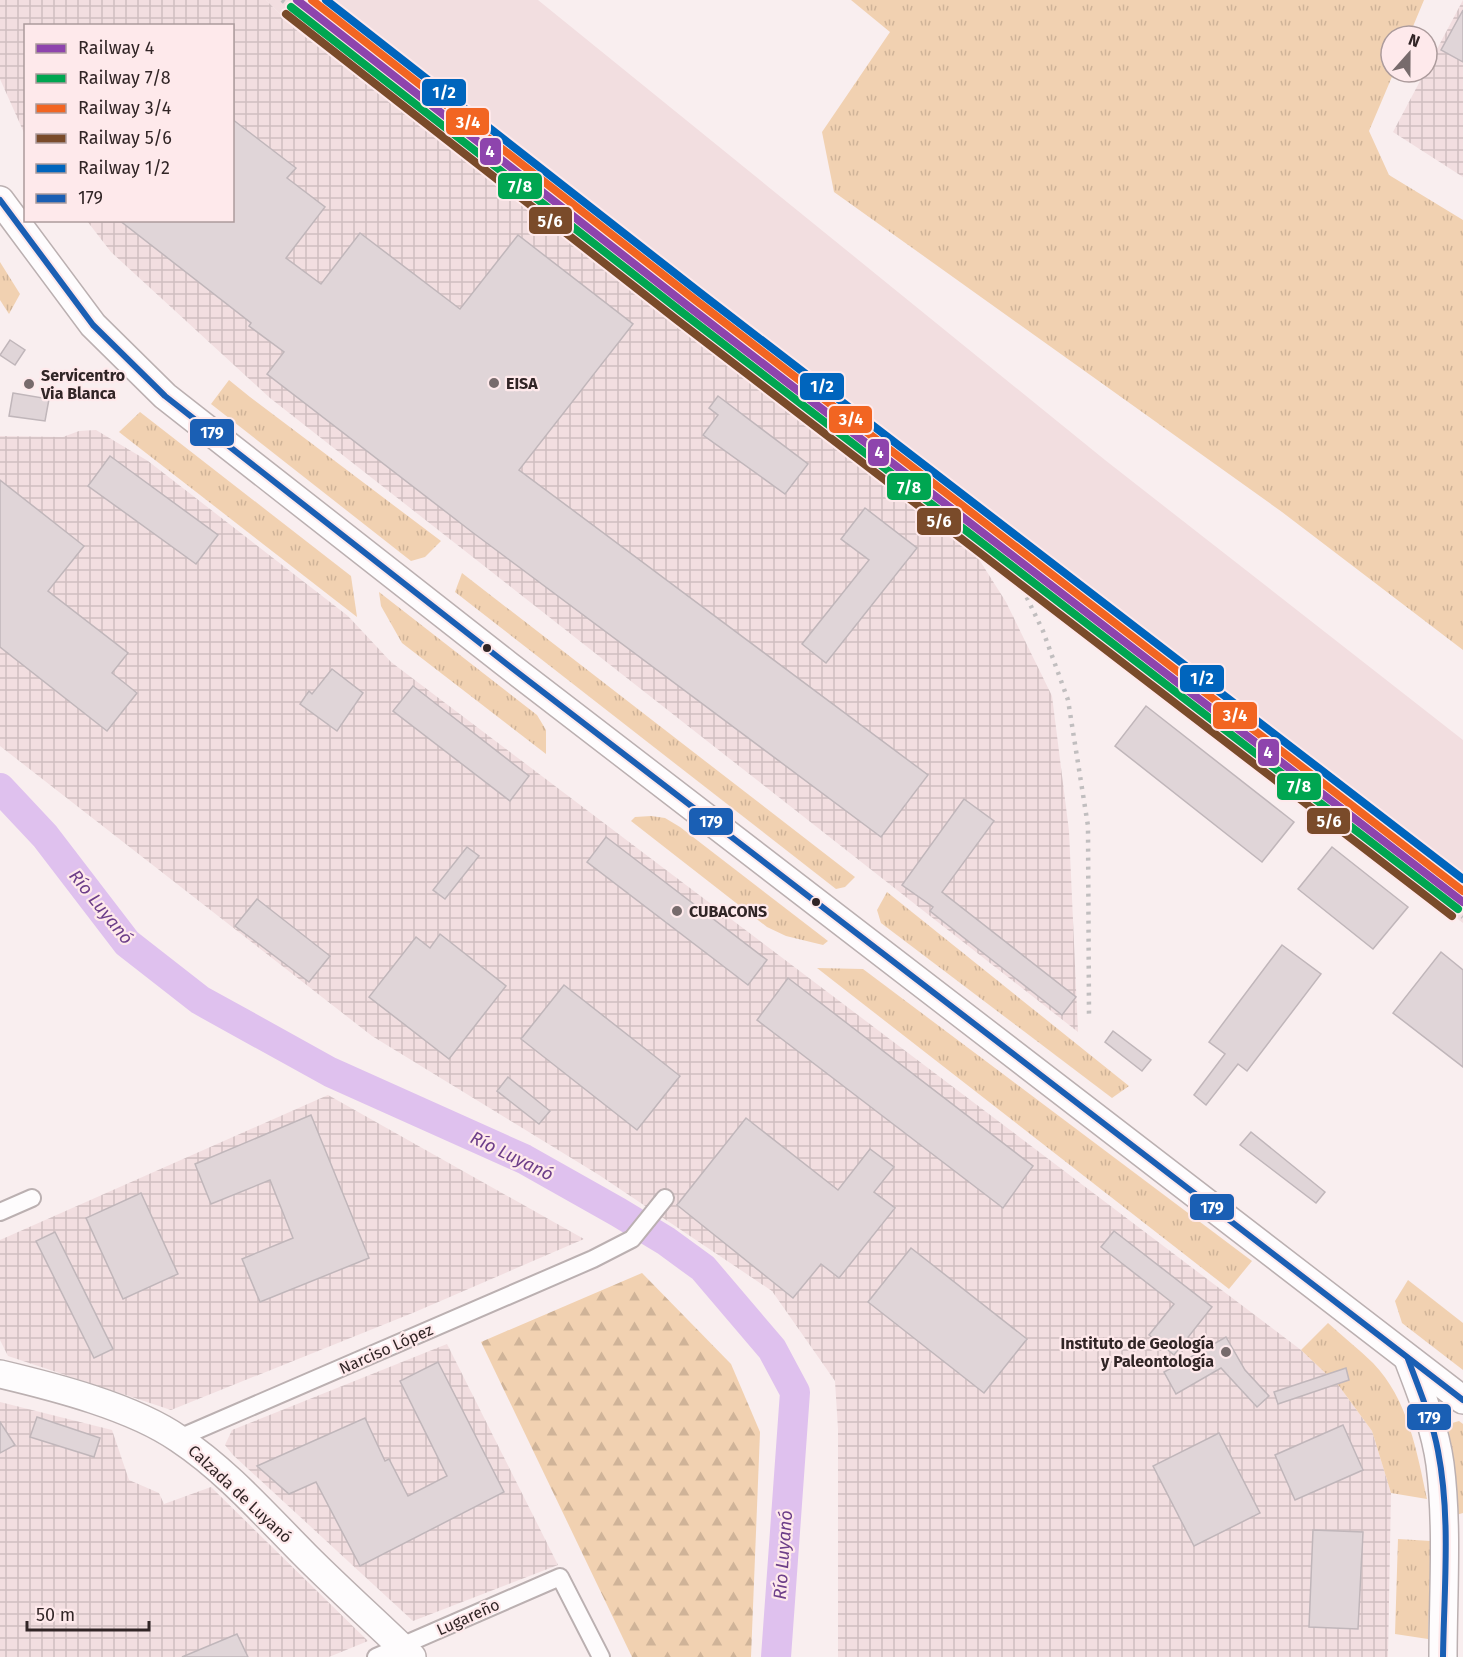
<svg xmlns="http://www.w3.org/2000/svg" width="1463" height="1657" font-family="'Fira Sans',sans-serif">
<style>
.built{fill:#f2dee0}
.industrial{fill:url(#industrial-grid)}
.grass{fill:url(#grass-tufts)}
.forest{fill:url(#forest-firs)}
.lines{fill:none;stroke-linecap:round;stroke-linejoin:round}
.river{stroke:#dfc1ee;stroke-width:30}
.building{fill:#e0d5d8;stroke:#c0b6ba;stroke-width:1.5}
.street-casing{stroke:#bbb0b1;stroke-width:20}
.primary-casing{stroke:#bbb0b1;stroke-width:30}
.street{stroke:#fefcfd;stroke-width:16}
.primary{stroke:#fefcfd;stroke-width:27}
.rail{stroke:#c1bebf;stroke-width:4.5;stroke-dasharray:3 6;stroke-linecap:butt}
.bus-1-casing{stroke:#fee9eb;stroke-width:10}
.bus-1{stroke:#1a5fb4;stroke-width:6}
.rail-1-casing{stroke:#fee9eb;stroke-width:12}
.rail-2-casing{stroke:#fee9eb;stroke-width:12}
.rail-3-casing{stroke:#fee9eb;stroke-width:12}
.rail-4-casing{stroke:#fee9eb;stroke-width:12}
.rail-5-casing{stroke:#fee9eb;stroke-width:12}
.rail-1{stroke:#8e44ad;stroke-width:8}
.rail-2{stroke:#00a651;stroke-width:8}
.rail-3{stroke:#f26522;stroke-width:8}
.rail-4{stroke:#7a4b2a;stroke-width:8}
.rail-5{stroke:#0065bd;stroke-width:8}
.poi-dot{fill:#776b6c;stroke:#fee9eb;stroke-width:2}
.bus-dot{fill:#312526;stroke:#fee9eb;stroke-width:2}
.labels{text-anchor:middle;dominant-baseline:central;stroke-width:4.5;stroke-linejoin:round;paint-order:stroke}
.poi-label{font-size:16px;font-weight:bold;fill:#312526;stroke:#fee9eb;text-anchor:start}
.street-label{font-size:16px;fill:#312526;stroke:#fee9eb}
.water-label{font-size:18px;font-style:italic;fill:#6d3e89;stroke:#fee9eb}
.line-badge{stroke:#fee9eb;stroke-width:2}
.badge-label{font-size:16px;text-anchor:middle;font-weight:bold;fill:#fff}
</style>
<defs>
<pattern id="industrial-grid" width="8" height="8" patternUnits="userSpaceOnUse" patternTransform="scale(1.5)"><rect width="8" height="8" fill="#f2dee0"/><path d="M0 4h8M4 0v8" fill="none" stroke="#d0bec0"/></pattern>
<pattern id="grass-tufts" width="24" height="20" patternUnits="userSpaceOnUse" patternTransform="scale(1.5)"><rect width="24" height="20" fill="#f1d1b1"/><path d="M3 7l-1-3M5 7V3M7 7l1-3M15 17l-1-3M17 17v-4M19 17l1-3" fill="none" stroke="#cfb398"/></pattern>
<pattern id="forest-firs" width="22" height="20" patternUnits="userSpaceOnUse" patternTransform="scale(1.5)"><rect width="22" height="20" fill="#f1d1b1"/><path d="M5 1l3.5 6h-7zM16 11l3.5 6h-7z" fill="#cfb398"/></pattern>
</defs>
<rect width="100%" height="100%" fill="#f9eeef"/>
<!-- built -->
<polygon class="built" points="266,0 538,0 1105,460 1463,740 1463,923 1095,640 975,553 295,29"/>
<!-- industrial -->
<g class="industrial">
<polygon points="0,0 266,0 295,29 975,553 1006,602 1052,696 1069,831 1078,1032 270,398 111,252 87,221 232,220 232,26 26,26 25,135 0,79"/>
<polygon points="1463,0 1463,177 1393,132"/>
<polygon points="96,430 148,461 348,616 391,662 1301,1350 1339,1386 1372,1431 1391,1493 1388,1657 838,1657 838,1429 835,1381 772,1291 599,1175 372,1036 0,746 0,436 63,437 79,431"/>
<polygon points="328,1095 584,1239 415,1312 171,1410 8,1356 0,1340 0,1240"/>
<polygon points="447,1344 558,1565 413,1621 233,1455 225,1445 232,1430"/>
<polygon points="0,1402 112,1430 129,1480 159,1493 164,1504 211,1487 368,1641 329,1657 0,1657"/>
</g>
<!-- grass -->
<g class="grass">
<polygon points="851,0 1424,0 1409,36 1391,36 1391,72 1394,72 1369,131 1389,175 1463,220 1463,650 1282,512 834,192 822,132 890,32"/>
<polygon points="0,262 20,294 9,314 0,300"/>
<polygon points="229,380 250,397 441,541 425,557 411,561 211,404"/>
<polygon points="140,412 351,576 357,617 119,432"/>
<polygon points="462,573 855,877 845,887 836,889 455,592"/>
<polygon points="379,592 537,715 546,730 546,754 402,643 381,606"/>
<polygon points="651,816 665,818 680,827 828,941 823,945 786,936 767,927 631,821 635,817"/>
<polygon points="887,892 1129,1086 1112,1098 881,923 877,910"/>
<polygon points="817,968 863,969 1252,1261 1229,1289"/>
<polygon points="1408,1280 1463,1323 1463,1370 1402,1323 1395,1301"/>
<path d="M1328,1323C1342,1336 1359,1349 1373,1363C1408,1399 1417,1452 1427,1499L1391,1493L1372,1431L1339,1386L1301,1350Z"/>
<polygon points="1459,1421 1463,1424 1463,1513 1456,1515 1446,1429 1449,1424"/>
<polygon points="1398,1539 1431,1541 1428,1639 1395,1634"/>
</g>
<!-- forest -->
<polygon class="forest" points="642,1273 731,1364 760,1432 751,1657 632,1657 481,1342"/>
<g class="lines">
<!-- river -->
<polyline class="river" points="0,788 45,836 127,943 200,1000 330,1072 524,1159 618,1212 666,1241 703,1268 772,1349 795,1392 776,1657"/>
</g>
<!-- building -->
<g class="building">
<polygon points="1463,10 1463,62 1441,50"/>
<polygon points="232,119 296,168 287,178 325,207 286,258 321,284 360,233 460,309 518,235 633,324 519,470 928,775 881,837 472,532 267,374 284,352 249,326 251,323 119,220 232,220"/>
<polygon points="10,340 25,350 15,365 0,355"/>
<polygon points="13,393 49,399 45,421 9,416"/>
<polygon points="718,396 808,464 785,494 703,435 718,415 709,408"/>
<polygon points="110,456 218,535 196,564 88,486"/>
<polygon points="0,480 84,546 48,591 128,653 112,673 137,693 107,731 0,647"/>
<polygon points="865,508 917,548 826,663 802,644 869,560 841,539"/>
<polygon points="332,669 363,693 337,731 300,704 309,691 312,694"/>
<polygon points="413,686 529,776 510,801 393,711"/>
<polygon points="1146,706 1294,822 1262,862 1115,746"/>
<polygon points="964,799 994,821 942,892 1076,997 1062,1015 930,911 933,907 902,885"/>
<polygon points="606,837 767,960 748,985 587,862"/>
<polygon points="467,847 479,856 445,899 433,890"/>
<polygon points="1332,847 1408,907 1373,949 1298,889"/>
<polygon points="257,899 330,956 309,982 235,926"/>
<polygon points="440,934 506,986 449,1059 369,997 416,937 430,948"/>
<polygon points="1282,945 1321,974 1247,1071 1238,1064 1206,1105 1194,1095 1225,1054 1209,1042"/>
<polygon points="1441,952 1463,970 1463,1067 1393,1013"/>
<polygon points="788,978 1033,1166 1003,1208 757,1020"/>
<polygon points="564,985 680,1076 637,1130 521,1039"/>
<polygon points="1113,1031 1151,1060 1142,1071 1105,1042"/>
<polygon points="508,1077 550,1111 539,1124 497,1091"/>
<polygon points="311,1115 369,1258 260,1302 242,1259 293,1238 270,1180 211,1204 195,1164"/>
<polygon points="746,1118 838,1190 870,1149 894,1167 874,1192 895,1208 839,1278 821,1264 793,1298 677,1205"/>
<polygon points="1251,1132 1325,1192 1316,1203 1240,1145"/>
<polygon points="141,1193 178,1274 123,1299 86,1218"/>
<polygon points="1114,1231 1212,1307 1174,1355 1149,1335 1174,1304 1101,1247"/>
<polygon points="55,1232 113,1349 94,1358 36,1241"/>
<polygon points="911,1248 1027,1339 984,1393 868,1302"/>
<polygon points="1226,1337 1245,1370 1269,1396 1257,1407 1221,1368 1176,1394 1164,1372"/>
<polygon points="438,1362 504,1492 360,1566 316,1482 289,1494 257,1466 365,1418 385,1461 389,1459 408,1496 447,1476 400,1381"/>
<polygon points="1346,1368 1349,1380 1278,1404 1274,1392"/>
<polygon points="37,1417 100,1438 94,1457 30,1437"/>
<polygon points="0,1422 15,1445 0,1453"/>
<polygon points="1343,1425 1363,1470 1295,1500 1275,1455"/>
<polygon points="1219,1433 1260,1513 1194,1546 1153,1466"/>
<polygon points="1313,1530 1363,1532 1358,1629 1309,1627"/>
<polygon points="237,1634 248,1657 182,1657"/>
</g>
<g class="lines">
<!-- street casing -->
<g class="street-casing">
<g id="street">
<polyline points="0,1212 32,1198"/>
<polyline points="179,1438 593,1259 632,1239 665,1198"/>
<polyline points="376,1657 560,1577 601,1657"/>
</g>
</g>
<!-- primary casing -->
<g class="primary-casing">
<g id="primary">
<polyline points="0,200 93,325 165,396 508,665 1463,1400"/>
<path d="M1408,1359C1421,1393 1435,1428 1440,1464C1448,1527 1443,1594 1443,1657"/>
<path d="M0,1374C55,1387 133,1407 179,1439C227,1471 266,1516 306,1556C341,1591 377,1623 412,1657"/>
</g>
</g>
<!-- street -->
<use href="#street" class="street"/>
<!-- primary -->
<use href="#primary" class="primary"/>
<!-- rail -->
<g class="rail">
<polyline points="282,0 520,191 729,349 1463,917"/>
<polyline points="314,0 1463,887"/>
<polyline points="1015,573 1043,631 1068,700 1088,826 1089,1017"/>
</g>
<!-- bus-1 casing -->
<g class="bus-1-casing">
<g id="bus-1">
<polyline points="0,200 93,325 165,396 508,665 1463,1400"/>
<path d="M1408,1359C1419,1389 1432,1419 1438,1451C1451,1518 1444,1589 1443,1657"/>
</g>
</g>
<!-- bus-1 -->
<use href="#bus-1" class="bus-1"/>
<!-- rail-1 casing -->
<g class="rail-1-casing">
<polyline id="rail-1" points="297,0 688,306 1463,902"/>
</g>
<!-- rail-2 casing -->
<g class="rail-2-casing">
<polyline id="rail-2" points="291,7 683,313 1458,909"/>
</g>
<!-- rail-3 casing -->
<g class="rail-3-casing">
<polyline id="rail-3" points="312,0 694,299 1463,891"/>
</g>
<!-- rail-4 casing -->
<g class="rail-4-casing">
<polyline id="rail-4" points="286,14 677,320 1452,916"/>
</g>
<!-- rail-5 casing -->
<g class="rail-5-casing">
<polyline id="rail-5" points="326,0 699,292 1463,879"/>
</g>
<!-- rail-1 -->
<use href="#rail-1" class="rail-1"/>
<!-- rail-2 -->
<use href="#rail-2" class="rail-2"/>
<!-- rail-3 -->
<use href="#rail-3" class="rail-3"/>
<!-- rail-4 -->
<use href="#rail-4" class="rail-4"/>
<!-- rail-5 -->
<use href="#rail-5" class="rail-5"/>
</g>
<!-- markers -->
<g class="poi-dot">
<circle cx="494" cy="383" r="6"/>
<circle cx="29" cy="384" r="6"/>
<circle cx="677" cy="911" r="6"/>
<circle cx="1226" cy="1352" r="6"/>
</g>
<g class="bus-dot">
<circle cx="487" cy="648" r="5"/>
<circle cx="816" cy="902" r="5"/>
</g>
<g class="labels">
<!-- poi labels -->
<g class="poi-label">
<text x="41" y="375">Servicentro<tspan x="41" dy="18">Via Blanca</tspan></text>
<text x="506" y="383">EISA</text>
<text x="689" y="911">CUBACONS</text>
<text x="1214" y="1343" text-anchor="end">Instituto de Geología<tspan x="1214" dy="18">y Paleontología</tspan></text>
</g>
<!-- street labels -->
<g class="street-label">
<text transform="translate(386 1349) rotate(-24)">Narciso López</text>
<text transform="translate(240 1494) rotate(43)">Calzada de Luyanó</text>
<text transform="translate(468 1617) rotate(-24)">Lugareño</text>
</g>
<!-- water labels -->
<g class="water-label">
<text transform="translate(101 907) rotate(51)">Río Luyanó</text>
<text transform="translate(512 1156) rotate(26)">Río Luyanó</text>
<text transform="translate(783 1555) rotate(-86)">Río Luyanó</text>
</g>
</g>
<g class="line-badge">
<rect x="421" y="78" width="46" height="29" rx="6" fill="#0065bd"/>
<rect x="445" y="107" width="45" height="29" rx="6" fill="#f26522"/>
<rect x="479" y="137" width="23" height="29" rx="6" fill="#8e44ad"/>
<rect x="497" y="172" width="46" height="28" rx="6" fill="#00a651"/>
<rect x="528" y="206" width="45" height="29" rx="6" fill="#7a4b2a"/>
<rect x="799" y="372" width="46" height="29" rx="6" fill="#0065bd"/>
<rect x="828" y="405" width="45" height="29" rx="6" fill="#f26522"/>
<rect x="189" y="418" width="46" height="29" rx="6" fill="#1a5fb4"/>
<rect x="867" y="438" width="23" height="29" rx="6" fill="#8e44ad"/>
<rect x="886" y="472" width="46" height="29" rx="6" fill="#00a651"/>
<rect x="916" y="507" width="46" height="29" rx="6" fill="#7a4b2a"/>
<rect x="1179" y="664" width="46" height="29" rx="6" fill="#0065bd"/>
<rect x="1212" y="701" width="46" height="29" rx="6" fill="#f26522"/>
<rect x="1257" y="738" width="23" height="29" rx="6" fill="#8e44ad"/>
<rect x="1276" y="772" width="46" height="29" rx="6" fill="#00a651"/>
<rect x="1306" y="807" width="45" height="28" rx="6" fill="#7a4b2a"/>
<rect x="688" y="807" width="46" height="29" rx="6" fill="#1a5fb4"/>
<rect x="1189" y="1193" width="46" height="28" rx="6" fill="#1a5fb4"/>
<rect x="1406" y="1403" width="46" height="28" rx="6" fill="#1a5fb4"/>
</g>
<g class="badge-label">
<text x="444" y="98">1/2</text>
<text x="468" y="128">3/4</text>
<text x="490" y="157">4</text>
<text x="520" y="192">7/8</text>
<text x="550" y="227">5/6</text>
<text x="822" y="392">1/2</text>
<text x="851" y="425">3/4</text>
<text x="212" y="438">179</text>
<text x="879" y="458">4</text>
<text x="909" y="493">7/8</text>
<text x="939" y="527">5/6</text>
<text x="1202" y="684">1/2</text>
<text x="1235" y="721">3/4</text>
<text x="1268" y="758">4</text>
<text x="1299" y="792">7/8</text>
<text x="1329" y="827">5/6</text>
<text x="711" y="827">179</text>
<text x="1212" y="1213">179</text>
<text x="1429" y="1423">179</text>
</g>
<!-- legend -->
<rect x="24" y="24" width="210" height="198" fill="#fee9eb" stroke="#ac9b9c" stroke-width="1.5"/>
<rect x="36" y="44" width="30" height="9" fill="#8e44ad" stroke="#ac9b9c" stroke-width="1.5"/>
<text x="78" y="54" font-size="18" fill="#312526">Railway 4</text>
<rect x="36" y="74" width="30" height="9" fill="#00a651" stroke="#ac9b9c" stroke-width="1.5"/>
<text x="78" y="84" font-size="18" fill="#312526">Railway 7/8</text>
<rect x="36" y="104" width="30" height="9" fill="#f26522" stroke="#ac9b9c" stroke-width="1.5"/>
<text x="78" y="114" font-size="18" fill="#312526">Railway 3/4</text>
<rect x="36" y="134" width="30" height="9" fill="#7a4b2a" stroke="#ac9b9c" stroke-width="1.5"/>
<text x="78" y="144" font-size="18" fill="#312526">Railway 5/6</text>
<rect x="36" y="164" width="30" height="9" fill="#0065bd" stroke="#ac9b9c" stroke-width="1.5"/>
<text x="78" y="174" font-size="18" fill="#312526">Railway 1/2</text>
<rect x="36" y="194" width="30" height="9" fill="#1a5fb4" stroke="#ac9b9c" stroke-width="1.5"/>
<text x="78" y="204" font-size="18" fill="#312526">179</text>
<!-- north arrow -->
<g transform="translate(1409 54) rotate(21)"><circle r="28" fill="#fee9eb" stroke="#ac9b9c" stroke-width="1.5"/>
<path d="M0-4.5L10 22L0 15L-10 22Z" fill="#776b6c"/>
<text y="-9" font-size="16" font-weight="bold" text-anchor="middle" fill="#312526">N</text>
</g>
<!-- scale -->
<path d="M27 1621v9h122v-9" fill="none" stroke="#312526" stroke-width="3"/>
<text x="36" y="1621" font-size="18" fill="#312526" stroke="#fee9eb" stroke-width="4.5" paint-order="stroke">50 m</text>
</svg>
